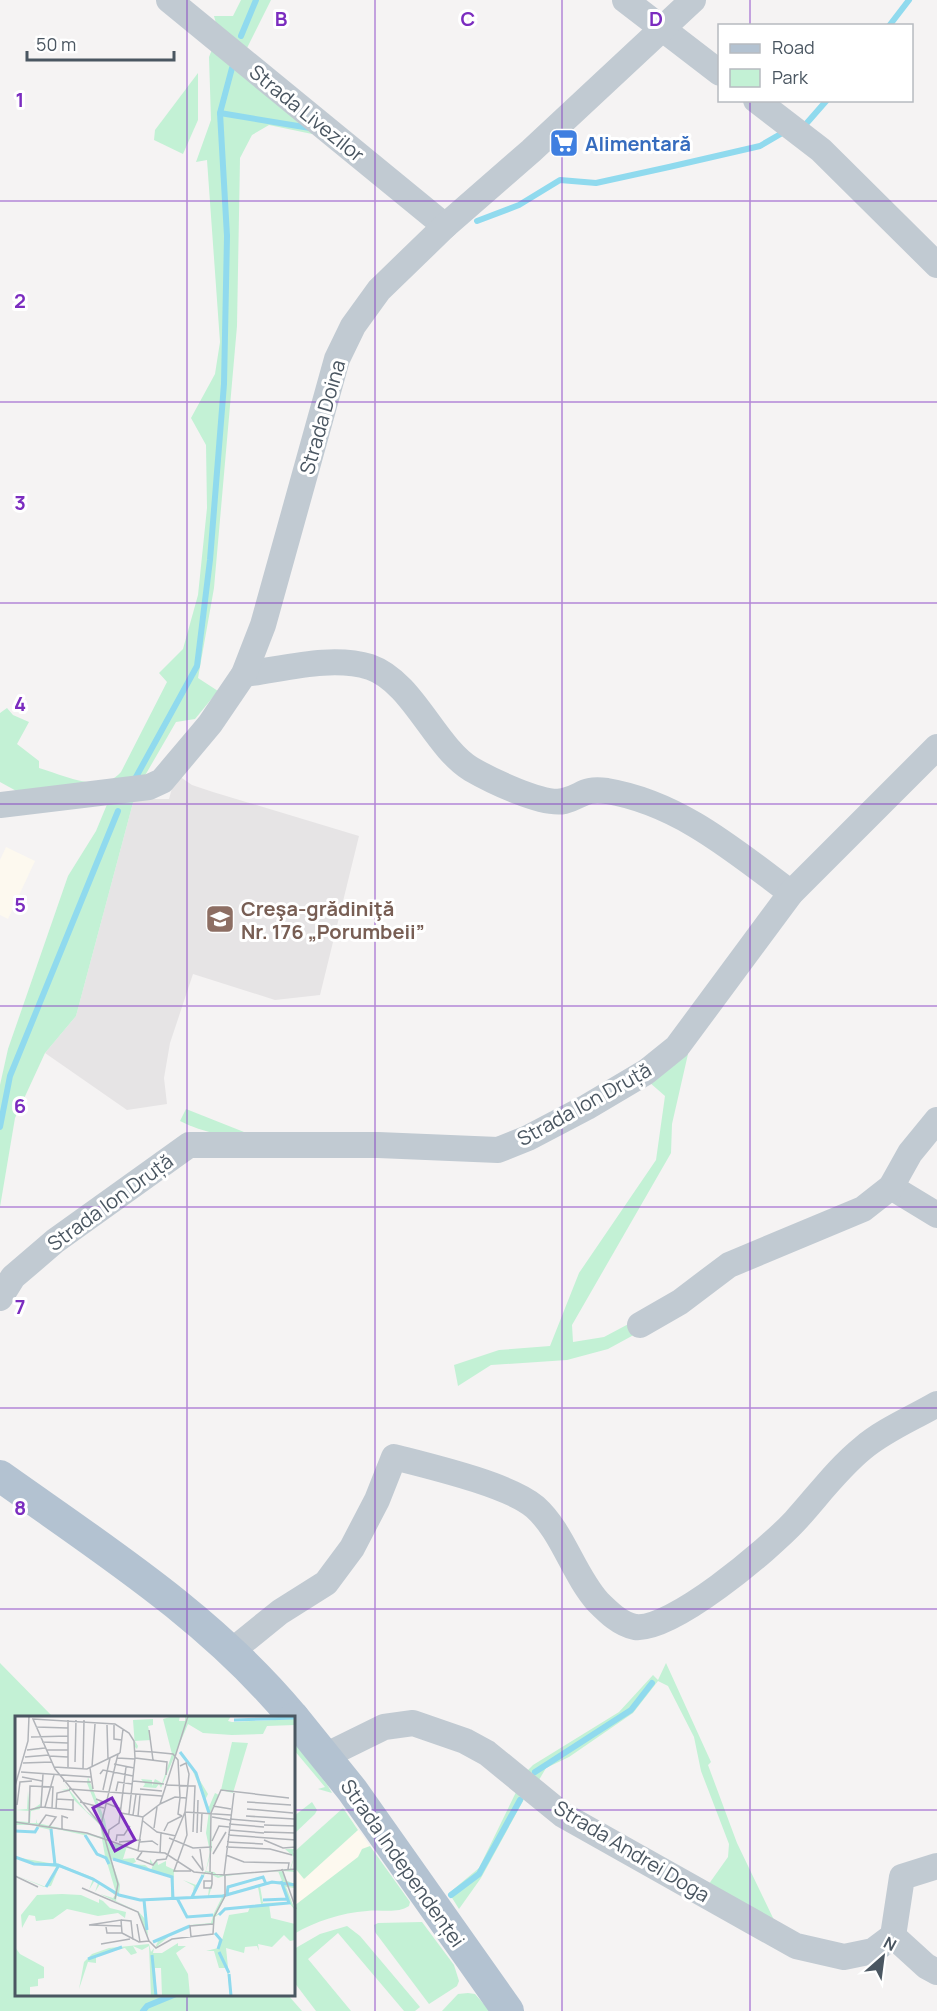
<svg xmlns="http://www.w3.org/2000/svg" width="937" height="2011" font-family="Manrope,sans-serif">
<style>
.commercial{fill:#fdf9ef}
.education{fill:#e6e4e5}
.green{fill:#c3f1d5}
.lines{fill:none;stroke-linecap:round;stroke-linejoin:round}
.stream{stroke:#90daee;stroke-width:6}
.minor{stroke:#c1cad2;stroke-width:26}
.major{stroke:#b3c2d1;stroke-width:32}
.grid{fill:none;stroke:#7b2cbf;stroke-width:1.5;stroke-opacity:0.55}
.labels{text-anchor:middle;dominant-baseline:central;stroke-width:6;stroke-linejoin:round;paint-order:stroke}
.street-label{font-size:20px;fill:#4a5661;stroke:#fff}
.shop-label{font-size:20px;font-weight:bold;fill:#366cbe;stroke:#fff;text-anchor:start}
.education-label{font-size:20px;font-weight:bold;fill:#785e54;stroke:#fff;text-anchor:start}
.inset-river{fill:none;stroke:#90daee;stroke-width:3}
.inset-road{fill:none;stroke:#b1b4b9;stroke-width:1.5}
.view{fill:#7b2cbf;fill-opacity:0.15;stroke:#7b2cbf;stroke-width:3}
.inset-edge{fill:none;stroke:#4a5661;stroke-width:3}
.grid-label{font-size:20px;text-anchor:middle;font-weight:bold;fill:#7b2cbf;stroke:#fff;stroke-width:6;stroke-linejoin:round;paint-order:stroke}
</style>
<rect width="100%" height="100%" fill="#f5f3f3"/>
<!-- commercial -->
<g class="commercial">
<polygon points="6,847 35,861 8,919 0,915 0,860"/>
<polygon points="343,1808 377,1856 294,1926 294,1852"/>
</g>
<!-- education -->
<polygon class="education" points="176,774 192,785 213,792 359,836 320,995 275,1000 193,974 170,1043 164,1078 167,1104 127,1110 45,1053 76,1016 134,799 169,799"/>
<!-- green -->
<g class="green">
<polygon points="241,0 271,0 246,50 217,27 214,16 233,16"/>
<path d="M213,47L316,126L312,134L269,125L252,135L240,158L237,326L214,588L198,678L218,691L195,719L176,722L143,779L20,793L0,782V713L7,708L13,715L29,722L17,744L39,761V768C64,775 101,795 121,772L167,682L159,673L183,649L198,595L207,508L206,445L191,418L215,374L220,342L207,160L196,162L211,120L209,57Z"/>
<polygon points="198,73 198,120 183,154 154,140 155,130"/>
<polygon points="134,799 76,1016 45,1053 15,1118 0,1207 0,1085 8,1049 68,876 96,831 108,802"/>
<polygon points="685,1048 688,1054 672,1124 671,1153 572,1325 573,1342 604,1337 636,1320 641,1331 608,1349 567,1360 491,1365 458,1386 454,1365 499,1350 550,1346 579,1273 656,1160 665,1096 649,1082"/>
<path d="M186,1109L259,1138C231,1137 205,1134 180,1121Z"/>
<polygon points="0,1663 53,1717 16,1717 16,1994 288,1995 302,2011 0,2011"/>
<polygon points="666,1663 711,1762 708,1765 737,1843 774,1920 706,1888 728,1857 729,1844 701,1771 694,1737 668,1686 658,1681 633,1713 569,1757 546,1768 536,1785 524,1774 533,1765 619,1712 653,1675 658,1680"/>
<polygon points="294,1742 328,1786 332,1793 318,1789 325,1787 294,1750"/>
<polygon points="519,1786 528,1792 481,1878 459,1909 449,1893 479,1868"/>
<polygon points="312,1802 317,1810 315,1814 294,1834 294,1816"/>
<polygon points="343,1808 358,1830 304,1879 294,1867 294,1852"/>
<path d="M370,1846L410,1902L409,1906C397,1914 381,1909 367,1911C341,1913 316,1921 294,1934V1906L358,1857L362,1849Z"/>
<polygon points="422,1922 454,1965 459,1981 457,1986 429,2004 375,1932 374,1925 378,1923"/>
<polygon points="347,1926 360,1936 420,2007 415,2011 404,2011 338,1933 308,1959 351,2011 316,2011 294,1982 294,1949 320,1934"/>
<polygon points="468,1993 475,1994 490,2011 442,2011 458,1994"/>
</g>
<g class="lines">
<!-- stream -->
<g class="stream">
<polyline points="889,26 909,0"/>
<polyline points="241,36 256,0"/>
<polyline points="220,113 310,128"/>
<polyline points="806,124 827,100"/>
<polyline points="477,221 519,205 560,180 596,183 669,167 760,146 784,132"/>
<polyline points="136,777 197,666 210,560 224,384 227,236 220,113 232,68"/>
<polyline points="0,1127 10,1076 118,811"/>
<polyline points="535,1772 631,1710 652,1683"/>
<polyline points="451,1895 479,1874 520,1800"/>
<polyline points="143,2011 147,2006 176,1994"/>
</g>
<!-- minor -->
<g class="minor">
<polyline points="169,0 445,226"/>
<polyline points="625,0 720,73"/>
<polyline points="756,100 821,150 937,265"/>
<path d="M244,674C284,669 331,655 370,667C413,682 434,746 471,769C490,780 543,806 564,801C584,796 582,788 607,791C679,803 735,851 791,893"/>
<polyline points="0,805 149,787 162,781 173,768 210,724 244,674 263,625 337,359 353,326 379,290 445,226 531,151 693,0"/>
<polyline points="891,1187 937,1215"/>
<polyline points="0,1298 13,1277 55,1241 189,1145 378,1145 498,1150 528,1138 587,1107 646,1072 677,1047 791,893 937,747"/>
<polyline points="640,1325 680,1302 729,1265 863,1209 891,1187 910,1153 937,1120"/>
<path d="M233,1650L280,1612L326,1583L352,1548L377,1500L394,1457C429,1466 510,1485 535,1507C563,1532 573,1574 598,1602C608,1612 620,1624 635,1627C671,1632 769,1549 795,1521C817,1497 837,1469 863,1448C884,1430 913,1418 937,1404"/>
<polyline points="325,1756 384,1727 413,1723 465,1741 487,1753 563,1815 796,1946 844,1957 873,1951 893,1936"/>
<polyline points="893,1936 902,1877 937,1866"/>
<polyline points="893,1936 926,1966 937,1972"/>
</g>
<!-- major -->
<g class="major">
<path d="M0,1476C104,1550 211,1618 293,1717"/>
<polyline points="294,1718 352,1790 508,2011"/>
</g>
</g>
<!-- grid -->
<path class="grid" d="M187,0V1717M375,0V2011M562,0V2011M750,0V26M750,100V2011M0,201H937M0,402H937M0,603H937M0,804H937M0,1006H937M0,1207H937M0,1408H937M0,1609H937M0,1810H16M294,1810H937M187,1994V2011"/>
<!-- icons -->
<defs>
<g id="supermarket-square" transform="scale(1.5)"><rect x="-9" y="-9" width="18" height="18" rx="4" fill="#3f7fe0" stroke="#fff"/><path d="M-6-5.5h2.5l.6 2H6L4.5 2H-2.5L-4.4-4H-6ZM-1.5 3.2a1.3 1.3 0 1 0 .1 0ZM3 3.2a1.3 1.3 0 1 0 .1 0Z" fill="#fff"/></g>
<g id="school-square" transform="scale(1.5)"><rect x="-9" y="-9" width="18" height="18" rx="4" fill="#8d6e63" stroke="#fff"/><path d="M0-5L7-2L0 1L-7-2ZM-4 1L0 2.5L4 1V4Q0 6-4 4Z" fill="#fff"/></g>
</defs>
<g fill-rule="evenodd">
<use href="#supermarket-square" x="564" y="143"/>
<use href="#school-square" x="220" y="919"/>
</g>
<g class="labels">
<!-- street labels -->
<g class="street-label">
<text transform="translate(307 113) rotate(39)">Strada Livezilor</text>
<text transform="translate(322 417) rotate(-74)">Strada Doina</text>
<text transform="translate(584 1104) rotate(-29)">Strada Ion Druță</text>
<text transform="translate(110 1202) rotate(-36)">Strada Ion Druță</text>
<text transform="translate(632 1851) rotate(31)">Strada Andrei Doga</text>
<text transform="translate(403 1863) rotate(55)">Strada Independenței</text>
</g>
<!-- shop labels -->
<g class="shop-label">
<text x="585" y="143">Alimentară</text>
</g>
<!-- education labels -->
<g class="education-label">
<text x="241" y="908">Creşa-grădiniţă<tspan x="241" dy="23">Nr. 176 „Porumbeii”</tspan></text>
</g>
</g>
<!-- overview -->
<g transform="translate(15 1716)">
<rect width="280" height="280" fill="#f5f3f3"/>
<path d="M158,0H165L164,5H170V0H216L213,5L217,6L280,3V9L252,10L248,18L217,19L188,17L173,8L146,72L144,68L141,72L128,71L130,68L126,63L137,64V70L140,63L147,67L157,38L148,3ZM138,3V9L133,10L136,24L120,25L123,30L122,33L120,31L118,4ZM217,26L233,27L218,77L206,74ZM175,48L193,78L190,84L194,91L200,77L204,79L195,97L197,133L191,155L199,156L204,160L205,159L231,158L210,160V165L209,160L203,162L191,156L178,180H193L194,172L197,169L194,180L212,178V170L249,160L251,167L267,165L263,155L231,158L268,155L270,153H275L279,141L270,133H280L278,136L280,139L276,152L280,156L268,155L270,164L280,168V172L271,171L280,194L274,187L254,188L256,202L280,208V224L275,225L269,219L257,231L243,228L244,235L242,230L230,231L229,237L211,232L216,280H211L215,279L212,252H204L199,235H191L203,232L204,222L200,217L207,224L214,199L233,196L235,191L210,194L200,201L199,208L174,210L158,217L140,232L144,223L134,227L175,209L196,207L198,200L172,201L162,183L130,185L133,221L123,196L85,178L98,182L100,179L85,168L80,176L83,167L80,164L74,174L78,163L44,151L36,170L29,171L0,159L31,171L42,151L16,148L0,141L40,148L36,114L23,111L21,117L0,115V109V114L20,116L23,109H0V105L14,106V95L0,94L12,93L13,75L15,95L25,88L27,71L25,93L16,95L15,107H21V103L22,107L87,121L85,109L59,84L54,75L46,74L53,73L48,66L71,95L88,108L72,67L73,61L90,104L94,127L112,130L108,143L119,142L121,146L116,148L130,149L136,154L138,149L135,147V143L139,149L142,144L143,149L151,145V150L164,156H159L158,181H177L179,170L168,164L181,169L191,154L195,136L191,117L194,95ZM37,112L69,119L82,139L91,143L101,177L77,161L41,147ZM70,118L87,123L90,140L82,138ZM96,143L156,161V183L127,184L104,179L105,169ZM249,161L250,167L213,177V171ZM266,166L274,186L248,187L245,170ZM243,171L246,188L210,193L201,199L211,179ZM102,179L128,185L130,203L124,196L101,185ZM207,181L198,199L172,200L163,183ZM47,178L66,179L84,187V183L88,185L95,192L111,196L110,202L103,197L83,200L52,193L38,203L21,205L20,200L14,199L7,212L6,199L22,179ZM163,227V230H171L161,237L173,258L175,280H147L146,252H140L141,280H136L134,230L127,234L118,230L122,237L116,239L110,232L81,239V247L73,246L64,273L69,246L77,238L94,232L134,228L136,236L139,232L138,237H147ZM0,231L5,238L29,251V262L23,263V270L15,271V280H0Z" fill="#c3f1d5" fill-rule="evenodd"/>
<path class="inset-river" d="M219,4L281,2M165,36L181,57L194,97M36,113L40,149M0,115L20,116L23,111M70,119L82,138L91,142L94,148M0,141L19,148L43,149L78,163L104,179L125,184L208,180L257,166L281,169M98,143L157,161L158,183M31,171L44,149M212,178L213,171L248,161L251,168M177,181L188,159M162,182L172,201L198,199M129,184L132,214M248,184L272,183M204,199L210,193L274,187L266,165M200,217L206,224L203,233M138,226L175,210M204,236L214,257M137,239L141,280M73,243L107,231M214,258L216,280"/>
<path class="inset-road" d="M92,9L93,43M99,9V23L107,24M21,11L53,12M134,14L138,44M16,21L53,20M27,26L53,27M12,34L30,32M31,34H53M120,35L138,36M138,36L158,38L163,44L165,81M105,37L108,13M34,40L53,41M10,41L34,39M102,42L120,43M120,42L152,46L151,59M60,46L61,4M8,47L37,46M99,48L119,52M165,50L171,47L174,58L170,96L172,119L159,155H176M39,51L72,53L105,37M53,51V4M77,51L80,8M75,52L78,73M68,53L69,4M6,56L76,61M85,58L88,54L118,60M7,61L27,65M48,65L76,66M118,65L149,68M150,69L180,70L178,116M0,70L13,25L14,0M54,73L147,80M125,73L147,75M88,74L95,42M101,75L103,66L117,68M165,82L163,98L167,100M41,83L59,84M81,83L106,93M65,86L89,92M232,86L276,89M145,88L160,81L171,82M2,89L5,66L17,65M198,90L216,93M26,91L28,58M30,91L39,59M41,93L42,77L55,74M232,93L278,97M14,94L26,91L58,94V84M106,97L128,101M118,99L121,78M123,100L125,79M231,100L279,103M197,101L215,104M215,103L250,106M128,105L142,116L161,120M0,106L72,117L124,135L150,137L179,156L209,159L281,153M14,107L15,70L38,71L37,92M214,108L249,111M24,109L31,99L41,101L34,111M86,109L103,38M249,109L281,110M139,112L142,91M47,113V100L53,102M214,114L249,117M149,115L153,107L167,100M186,116L187,97M249,116L281,117M182,117L183,84M213,119L281,124M154,122L178,132L197,131M93,123L94,114L104,107L111,51M249,124L268,132L281,131M101,125L102,119H109L115,110M197,125L204,110L214,111M104,126L126,124M125,126L137,125L143,129M212,126L248,128M211,131L255,133L277,139M185,133L188,154M123,135L128,101L145,88L173,0M127,136L122,143L138,149L142,144L151,143L170,96L216,99M145,137L146,116M198,138L211,116M211,139L229,146L274,147L273,153M177,140L188,155M267,153L281,193M195,156L196,97L206,74L274,82M197,156V168L196,172H189V165H197M209,159L219,77M0,160L23,171M67,172L123,196L134,225M100,183L103,168L86,109L40,53L18,3L100,8L114,17L119,25L120,42L114,98M106,204L116,205L118,224M122,208L125,226M74,209L106,204L107,217M74,209L107,210M91,211L92,217H107M107,217L124,226L134,225M176,221L175,210L198,208M134,225L141,232L157,223L198,218L199,201L210,180V159M86,228L115,223"/>
<path class="view" d="M97,82L120,124L100,135L78,92Z"/>
<rect width="280" height="280" class="inset-edge"/>
</g>
<g class="grid-label">
<text x="281" y="26">B</text>
<text x="468" y="26">C</text>
<text x="656" y="26">D</text>
<text x="20" y="107">1</text>
<text x="20" y="308">2</text>
<text x="20" y="510">3</text>
<text x="20" y="711">4</text>
<text x="20" y="912">5</text>
<text x="20" y="1113">6</text>
<text x="20" y="1314">7</text>
<text x="20" y="1515">8</text>
</g>
<!-- legend -->
<rect x="718" y="24" width="195" height="78" fill="#ffffff" stroke="#b7bbc0" stroke-width="1.5"/>
<rect x="730" y="44" width="30" height="9" fill="#b3c2d1" stroke="#b7bbc0" stroke-width="1.5"/>
<text x="772" y="54" font-size="18" fill="#4a5661">Road</text>
<rect x="730" y="69" width="30" height="18" fill="#c3f1d5" stroke="#b7bbc0" stroke-width="1.5"/>
<text x="772" y="84" font-size="18" fill="#4a5661">Park</text>
<!-- north arrow -->
<g transform="translate(883 1957) rotate(28)" stroke="#ffffff" stroke-width="4.5" paint-order="stroke">
<path d="M0-4.5L10 22L0 15L-10 22Z" fill="#4a5661"/>
<text y="-9" font-size="16" font-weight="bold" text-anchor="middle" fill="#4a5661">N</text>
</g>
<!-- scale -->
<path d="M27 51v9h147v-9" fill="none" stroke="#4a5661" stroke-width="3"/>
<text x="36" y="51" font-size="18" fill="#4a5661" stroke="#ffffff" stroke-width="4.5" paint-order="stroke">50 m</text>
</svg>
